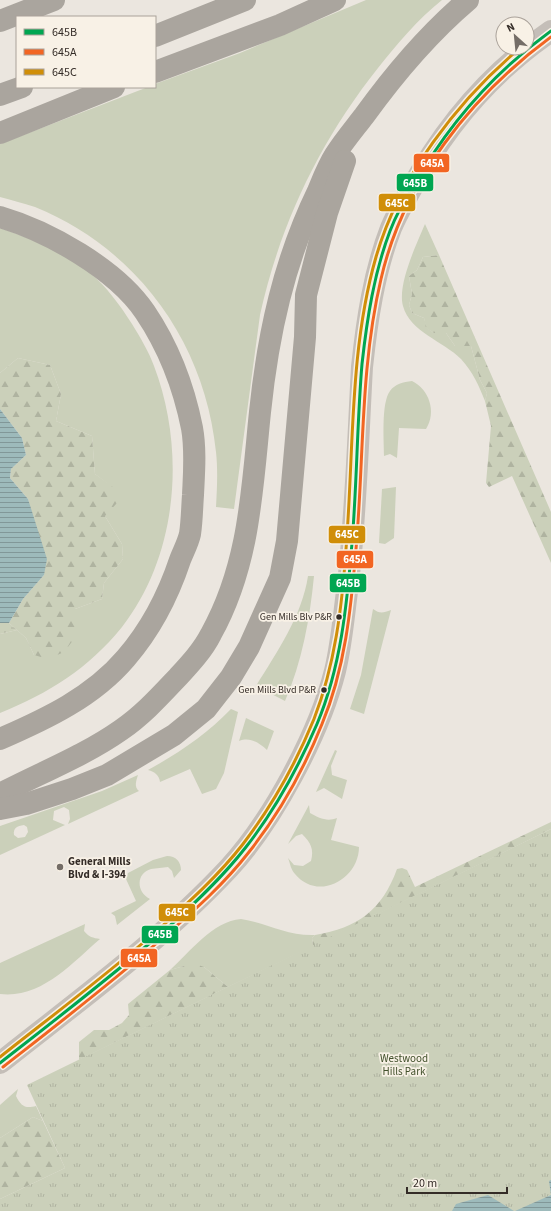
<svg xmlns="http://www.w3.org/2000/svg" width="551" height="1211" font-family="'Source Sans 3',sans-serif">
<style>
.grass{fill:#cbd0ba;fill-rule:evenodd}
.forest{fill:url(#forest-firs)}
.wetland{fill:url(#wetland-marsh)}
.park{fill:url(#park-tufts)}
.water{fill:url(#water-rules)}
.lines{fill:none;stroke-linecap:round;stroke-linejoin:round}
.minor{stroke:#c4beb8;stroke-width:22}
.highway{stroke:#aaa59e;stroke-width:22}
.bus-1-casing{stroke:#f8f1e6;stroke-width:6}
.bus-2-casing{stroke:#f8f1e6;stroke-width:6}
.bus-3-casing{stroke:#f8f1e6;stroke-width:6}
.bus-1{stroke:#00a651;stroke-width:3}
.bus-2{stroke:#f26522;stroke-width:3}
.bus-3{stroke:#d08e08;stroke-width:3}
.bus-dot{fill:#342c27;stroke:#f8f1e6;stroke-width:1.5}
.poi-dot{fill:#746d67;stroke:#f8f1e6;stroke-width:1.5}
.labels{text-anchor:middle;dominant-baseline:central;stroke-width:3.5;stroke-linejoin:round;paint-order:stroke}
.bus-label{font-size:10px;fill:#342c27;stroke:#f8f1e6;text-anchor:end}
.poi-label{font-size:11px;font-weight:bold;fill:#342c27;stroke:#f8f1e6;text-anchor:start}
.park-label{font-size:11px;fill:#42512c;stroke:#f8f1e6}
.line-badge{stroke:#f8f1e6;stroke-width:1.5}
.badge-label{font-size:11px;text-anchor:middle;font-weight:bold;fill:#fff}
</style>
<defs>
<pattern id="forest-firs" width="22" height="20" patternUnits="userSpaceOnUse"><rect width="22" height="20" fill="#cbd0ba"/><path d="M5 1l3.5 6h-7zM16 11l3.5 6h-7z" fill="#afb3a0"/></pattern>
<pattern id="wetland-marsh" width="20" height="14" patternUnits="userSpaceOnUse"><rect width="20" height="14" fill="#cbd0ba"/><path d="M1 5h8M5 5V1M11 12h8M15 12V8" fill="none" stroke="#afb3a0"/></pattern>
<pattern id="park-tufts" width="24" height="20" patternUnits="userSpaceOnUse"><rect width="24" height="20" fill="#cbd0ba"/><path d="M3 7l-1-3M5 7V3M7 7l1-3M15 17l-1-3M17 17v-4M19 17l1-3" fill="none" stroke="#afb3a0"/></pattern>
<pattern id="water-rules" width="6" height="5" patternUnits="userSpaceOnUse"><rect width="6" height="5" fill="#9dbabb"/><path d="M0 2.5h6" fill="none" stroke="#819798"/></pattern>
</defs>
<rect width="100%" height="100%" fill="#ebe6df"/>
<!-- grass -->
<g class="grass">
<path d="M366,0H442C418,19 397,44 378,68C320,141 280,224 260,315L234,509L216,507C217,489 218,470 216,452C205,343 138,249 35,207C23,203 11,200 0,197V144L148,87H155V84L240,53Z"/>
<path d="M425,224L439,255L423,257L417,270L409,276L412,294L409,305L412,313L424,318L427,328L434,333H446L455,346H471L480,380L487,393L485,401C479,386 473,372 461,359C443,341 410,332 403,306C397,285 417,243 425,224Z"/>
<path d="M0,228C32,239 61,250 89,272C106,286 120,305 132,324C140,337 149,352 154,366C186,450 178,555 122,627C88,669 49,693 0,713V634L17,630L26,638L34,655L75,609L102,599L104,583L123,559L122,544L105,516L112,487L95,474L92,436L56,421L61,394L50,365L18,358L0,373Z"/>
<path d="M412,381C429,389 437,412 426,429L399,428L397,458L390,454L384,456C384,441 381,403 390,391C395,384 403,382 412,381Z"/>
<polygon points="396,487 394,538 385,544 379,543 382,489"/>
<path d="M308,576H314C310,618 302,662 285,701L256,686C277,652 302,616 308,576Z"/>
<path d="M373,609C380,614 383,613 391,610L364,714L350,709L361,675Z"/>
<path d="M231,709L238,712L224,773L216,789L202,794L190,769L160,782C159,775 155,772 148,770C179,753 207,734 231,709Z"/>
<path d="M246,718L274,731L267,750C258,742 250,737 239,741Z"/>
<polygon points="335,750 337,751 331,766 332,775 347,780 342,799 324,788 316,792"/>
<path d="M138,775C136,781 134,787 139,791L68,824L70,819L69,810L64,807L54,811L53,820L65,825L0,855V826L102,791ZM24,825L27,827L28,832L25,837L18,838L14,835C13,828 17,826 24,825Z"/>
<path d="M309,805L310,813C319,818 327,822 337,818L331,840L359,847C359,879 318,902 295,874C291,870 290,863 288,858L294,865L303,866L311,861C314,849 311,843 302,834L296,836L288,844Z"/>
<path d="M167,856C176,856 181,862 181,870L174,878L172,871L168,867C163,868 156,868 151,869C136,873 136,892 150,899L117,925L115,916L111,913L136,901L126,879L128,873L153,860Z"/>
<path d="M241,919C268,923 286,936 315,935L312,938L313,946L228,987L204,967L184,966L170,970C190,952 213,921 241,919Z"/>
<path d="M85,924L84,931C89,937 93,938 100,939C72,963 41,999 0,994V963Z"/>
<path d="M18,1089L16,1096C21,1106 25,1109 36,1106L43,1121L33,1117L0,1138V1105Z"/>
</g>
<!-- forest -->
<g class="forest">
<polygon points="439,255 551,512 551,563 512,476 489,487 486,483 491,426 485,401 487,393 480,380 471,346 455,346 446,333 434,333 426,328 424,318 412,313 409,305 412,294 409,276 417,270 423,257"/>
<polygon points="18,358 50,365 61,394 56,421 92,436 95,474 112,486 117,503 105,516 122,544 123,559 104,583 102,599 75,609 81,630 64,652 48,659 34,655 26,638 9,623 23,599 44,575 28,499 10,478 11,469 26,455 22,438 0,409 0,373"/>
<path d="M551,822V829L313,946L312,938L315,935C358,928 382,910 397,869L402,868L407,870L415,887Z"/>
<polygon points="188,961 204,967 228,987 79,1060 79,1042 94,1030 109,1030 122,1023 129,1015 128,1004 170,970 184,966"/>
<polygon points="33,1117 43,1121 65,1168 0,1199 0,1138"/>
</g>
<!-- wetland -->
<polygon class="wetland" points="0,623 9,623 17,630 0,634"/>
<!-- park -->
<polygon class="park" points="551,829 551,1211 0,1211 0,1199 65,1168 27,1085"/>
<!-- water -->
<g class="water">
<polygon points="0,409 22,438 26,455 11,469 10,478 28,499 47,559 44,575 23,599 9,623 0,623"/>
<polygon points="551,1180 551,1211 515,1211 551,1195 549,1181"/>
<polygon points="488,1195 514,1211 452,1211 456,1204"/>
</g>
<g class="lines">
<!-- minor -->
<path class="minor" d="M0,1063C78,1001 161,941 229,868C273,820 319,734 335,671C342,642 344,612 348,584C356,512 358,439 362,367C367,320 374,272 391,228C396,216 403,204 409,193C443,129 491,72 551,31"/>
<!-- highway -->
<g class="highway">
<polyline points="0,21 54,0"/>
<polyline points="155,36 245,0"/>
<polyline points="155,72 280,25 335,0"/>
<polyline points="0,95 22,87"/>
<polyline points="0,133 114,87"/>
<path d="M0,217C48,231 116,269 145,312C168,346 184,388 192,428C196,450 194,473 193,495C192,508 192,521 190,534C188,543 183,552 180,560C168,596 151,629 126,658C93,697 46,719 0,739"/>
<path d="M0,794C40,773 84,756 121,730C143,715 160,696 178,677C190,664 203,650 211,634C250,564 252,489 260,412C268,334 284,261 318,191C323,179 328,166 335,155C343,142 354,129 364,116C395,73 428,34 468,0"/>
<polyline points="0,809 26,804 72,789 107,775 174,735 206,709 231,677 249,647 280,578 287,541 305,337 306,295 327,213 345,161"/>
</g>
<!-- bus-1 casing -->
<g class="bus-1-casing">
<path id="bus-1" d="M0,1063C55,1020 111,977 164,931C193,905 222,878 246,847C275,810 298,768 317,724C341,667 347,604 352,543C357,483 357,423 362,364C367,319 374,273 390,231C396,215 404,201 413,187C448,124 493,73 551,31"/>
</g>
<!-- bus-2 casing -->
<g class="bus-2-casing">
<path id="bus-2" d="M3,1067C58,1024 114,981 166,935C195,910 225,883 249,852C279,814 304,769 322,724C345,669 351,609 356,549C364,460 360,368 381,279C403,182 471,96 551,37"/>
</g>
<!-- bus-3 casing -->
<g class="bus-3-casing">
<path id="bus-3" d="M0,1057C53,1015 108,974 159,929C188,903 219,875 243,844C272,806 296,763 314,719C335,665 342,607 346,549C354,452 349,351 376,257C399,177 457,101 520,48"/>
</g>
<!-- bus-1 -->
<use href="#bus-1" class="bus-1"/>
<!-- bus-2 -->
<use href="#bus-2" class="bus-2"/>
<!-- bus-3 -->
<use href="#bus-3" class="bus-3"/>
</g>
<!-- markers -->
<g class="bus-dot">
<circle cx="339" cy="617" r="3.5"/>
<circle cx="324" cy="690" r="3.5"/>
</g>
<circle class="poi-dot" cx="60" cy="867" r="4"/>
<g class="labels">
<!-- bus labels -->
<g class="bus-label">
<text x="332" y="617">Gen Mills Blv P&amp;R</text>
<text x="316" y="690">Gen Mills Blvd P&amp;R</text>
</g>
<!-- poi labels -->
<g class="poi-label">
<text x="68" y="861">General Mills<tspan x="68" dy="13">Blvd &amp; I-394</tspan></text>
</g>
<!-- park labels -->
<g class="park-label">
<text x="404" y="1058">Westwood<tspan x="404" dy="13">Hills Park</tspan></text>
</g>
</g>
<g class="line-badge">
<rect x="413" y="153" width="37" height="20" rx="4" fill="#f26522"/>
<rect x="396" y="173" width="38" height="19" rx="4" fill="#00a651"/>
<rect x="378" y="193" width="38" height="19" rx="4" fill="#d08e08"/>
<rect x="328" y="525" width="38" height="19" rx="4" fill="#d08e08"/>
<rect x="336" y="550" width="38" height="19" rx="4" fill="#f26522"/>
<rect x="329" y="573" width="38" height="20" rx="4" fill="#00a651"/>
<rect x="158" y="903" width="38" height="19" rx="4" fill="#d08e08"/>
<rect x="141" y="925" width="38" height="19" rx="4" fill="#00a651"/>
<rect x="120" y="948" width="38" height="20" rx="4" fill="#f26522"/>
</g>
<g class="badge-label">
<text x="432" y="167">645A</text>
<text x="415" y="187">645B</text>
<text x="397" y="207">645C</text>
<text x="347" y="538">645C</text>
<text x="355" y="563">645A</text>
<text x="348" y="587">645B</text>
<text x="177" y="916">645C</text>
<text x="160" y="938">645B</text>
<text x="139" y="962">645A</text>
</g>
<!-- legend -->
<rect x="16" y="16" width="140" height="72" fill="#f8f1e6" stroke="#aaa29a"/>
<rect x="24" y="29" width="20" height="6" fill="#00a651" stroke="#aaa29a"/>
<text x="52" y="36" font-size="12" fill="#342c27">645B</text>
<rect x="24" y="49" width="20" height="6" fill="#f26522" stroke="#aaa29a"/>
<text x="52" y="56" font-size="12" fill="#342c27">645A</text>
<rect x="24" y="69" width="20" height="6" fill="#d08e08" stroke="#aaa29a"/>
<text x="52" y="76" font-size="12" fill="#342c27">645C</text>
<!-- north arrow -->
<g transform="translate(515 36) rotate(333)"><circle r="19" fill="#f8f1e6" stroke="#aaa29a"/>
<path d="M0-3L7 15L0 10L-7 15Z" fill="#746d67"/>
<text y="-6" font-size="11" font-weight="bold" text-anchor="middle" fill="#342c27">N</text>
</g>
<!-- scale -->
<path d="M407 1187v6h100v-6" fill="none" stroke="#342c27" stroke-width="2"/>
<text x="413" y="1187" font-size="12" fill="#342c27" stroke="#f8f1e6" stroke-width="3" paint-order="stroke">20 m</text>
</svg>
